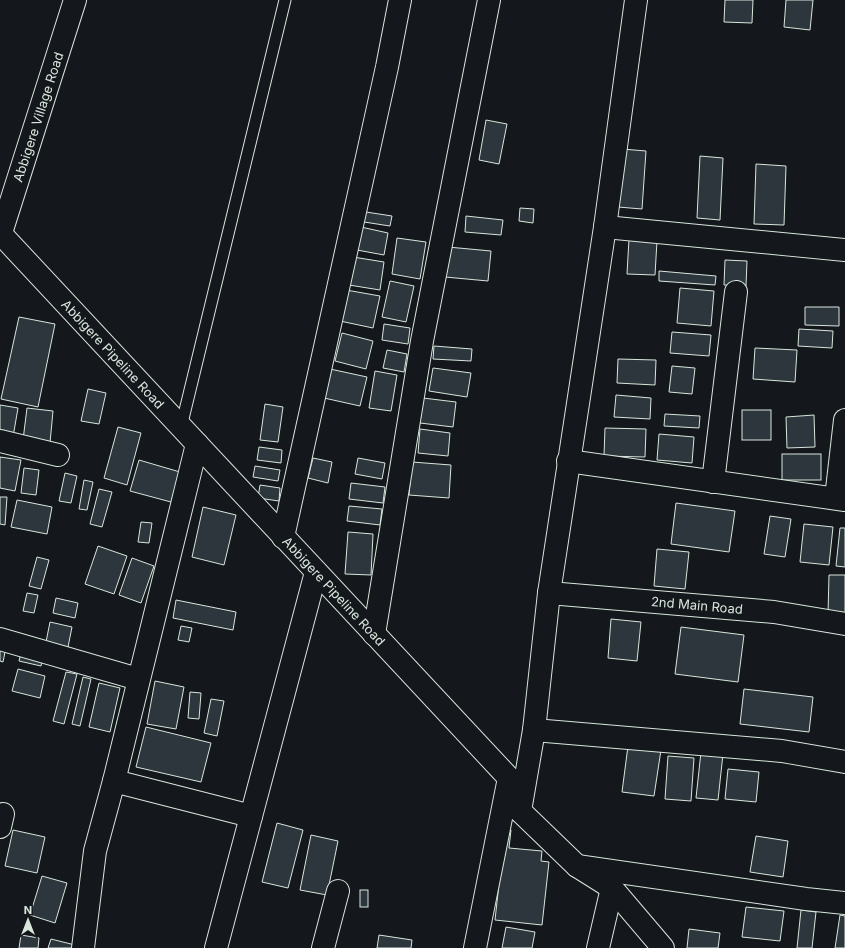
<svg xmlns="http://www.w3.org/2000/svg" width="845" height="948" font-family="Inter,sans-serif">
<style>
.building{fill:#2c363c;stroke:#d8e6dc}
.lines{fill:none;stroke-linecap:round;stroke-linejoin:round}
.lane-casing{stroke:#d8e6dc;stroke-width:13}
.street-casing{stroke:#d8e6dc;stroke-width:24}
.secondary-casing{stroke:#d8e6dc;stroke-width:24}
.lane{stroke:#14181c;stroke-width:11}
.street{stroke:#14181c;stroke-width:22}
.secondary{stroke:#14181c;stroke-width:22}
.labels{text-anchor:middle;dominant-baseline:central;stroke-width:3;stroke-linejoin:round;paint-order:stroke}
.street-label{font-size:13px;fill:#d8e6dc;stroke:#14181c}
</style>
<rect width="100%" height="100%" fill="#14181c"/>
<!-- building -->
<g class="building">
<polygon points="725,0 753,0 752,23 724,22"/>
<polygon points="786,0 813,0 810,30 784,27"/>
<polygon points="486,120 507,124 499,164 479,160"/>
<polygon points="622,149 646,151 642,209 618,207"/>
<polygon points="700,156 723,158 720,220 697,218"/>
<polygon points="756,164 786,166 784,225 754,224"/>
<polygon points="520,208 534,209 533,223 519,221"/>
<polygon points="366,212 392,216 390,226 364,222"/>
<polygon points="466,216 503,220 501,235 465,232"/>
<polygon points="361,227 388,233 384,255 357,250"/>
<polygon points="397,238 426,242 420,279 392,274"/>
<polygon points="629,239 657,241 655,275 627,274"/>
<polygon points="448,247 491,251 488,281 445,277"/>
<polygon points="353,257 384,262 380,290 349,285"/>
<polygon points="725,260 747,261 746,286 724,285"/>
<polygon points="659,271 716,276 715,285 659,281"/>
<polygon points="390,281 414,286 406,322 382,317"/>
<polygon points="680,288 714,291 711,326 677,323"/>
<polygon points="346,290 380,296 373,328 340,321"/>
<polygon points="805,307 839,307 839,326 805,325"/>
<polygon points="19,317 55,324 38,407 1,399"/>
<polygon points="384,324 410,328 408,344 382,340"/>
<polygon points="799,329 833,331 832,348 798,346"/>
<polygon points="672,332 711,335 709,356 670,353"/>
<polygon points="342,333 373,341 366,369 335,361"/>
<polygon points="434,346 472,349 471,361 433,359"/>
<polygon points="755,348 797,350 795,382 753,379"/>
<polygon points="387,350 407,354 404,372 383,368"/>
<polygon points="618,359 656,360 655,385 617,383"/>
<polygon points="672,366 695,368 692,394 669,392"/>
<polygon points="433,368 471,373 467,397 429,391"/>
<polygon points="330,369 367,377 360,406 324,398"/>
<polygon points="375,371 397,375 391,411 369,408"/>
<polygon points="88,389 106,393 99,424 81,421"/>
<polygon points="616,395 651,398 650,419 614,417"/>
<polygon points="423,398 456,402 453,427 420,423"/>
<polygon points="265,404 283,407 278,442 260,440"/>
<polygon points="0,405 18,408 13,437 0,435"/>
<polygon points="27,408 53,411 50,443 23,440"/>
<rect x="742" y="410" width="29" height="30"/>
<polygon points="665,414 700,416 699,428 664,426"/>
<polygon points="814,415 815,447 787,448 786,417"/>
<polygon points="118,427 141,433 127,485 104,478"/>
<polygon points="605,428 646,429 645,457 604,456"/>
<polygon points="420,429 450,433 448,456 418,453"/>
<polygon points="659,434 694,437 692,463 657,460"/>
<polygon points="259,447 282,450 281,463 257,460"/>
<rect x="782" y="454" width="39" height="26"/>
<polygon points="0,457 21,460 15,491 0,488"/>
<polygon points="313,458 332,462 328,483 308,478"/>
<polygon points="358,458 385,463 382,479 355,474"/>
<polygon points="139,460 180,472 171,502 130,491"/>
<polygon points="412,462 451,465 449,498 409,495"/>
<polygon points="255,466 280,470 278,481 253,477"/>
<polygon points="24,468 39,470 36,495 21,493"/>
<polygon points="65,473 77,476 71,503 59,501"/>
<polygon points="84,480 93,482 87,510 79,509"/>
<polygon points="351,483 385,487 383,503 349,499"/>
<polygon points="260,485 280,488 279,501 258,498"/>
<polygon points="99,489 112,492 102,527 90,524"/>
<polygon points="0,497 7,497 5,525 0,524"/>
<polygon points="17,500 52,507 47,534 11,527"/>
<polygon points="676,503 735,511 729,552 671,544"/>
<polygon points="349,506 382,509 380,525 347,521"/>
<polygon points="203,507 236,515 224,565 192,557"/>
<polygon points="770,516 791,519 785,557 764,554"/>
<polygon points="141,522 152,523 149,543 138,542"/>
<polygon points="804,524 833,527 829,565 800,562"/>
<polygon points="840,528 845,528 845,567 836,566"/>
<polygon points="348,532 373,534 371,575 345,574"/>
<polygon points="98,546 127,556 114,594 85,584"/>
<polygon points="657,549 689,552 685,589 654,586"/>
<polygon points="37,557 49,560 41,589 29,586"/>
<polygon points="132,558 154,566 141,603 119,595"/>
<polygon points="829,575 845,575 845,615 828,614"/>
<polygon points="27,593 38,595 34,613 23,611"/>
<polygon points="56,598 78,603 75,618 53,613"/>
<polygon points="176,600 236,612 233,630 173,618"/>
<polygon points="611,619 641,622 637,661 608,658"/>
<polygon points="50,622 72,627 68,647 46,642"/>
<polygon points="181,626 192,628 189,642 178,640"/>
<polygon points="681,627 744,635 738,682 675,674"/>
<polygon points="0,641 7,642 3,662 0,661"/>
<polygon points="22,649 44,654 41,666 19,661"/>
<polygon points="18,669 45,676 40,698 12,691"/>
<polygon points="66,672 77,674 64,724 53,721"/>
<polygon points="83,677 91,679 80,726 72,724"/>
<polygon points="155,681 184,687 176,729 147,724"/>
<polygon points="99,683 120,688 110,732 89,727"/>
<polygon points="744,689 813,697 809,732 740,724"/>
<polygon points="190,692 201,693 199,719 188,718"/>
<polygon points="211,699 224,701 217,736 204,733"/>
<polygon points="146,727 211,743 201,782 136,767"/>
<polygon points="628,746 661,750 654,796 622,792"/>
<polygon points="701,752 723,754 718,800 696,798"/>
<polygon points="668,756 694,758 691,801 665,799"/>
<polygon points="728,769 759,772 756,802 725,799"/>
<polygon points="277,823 303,830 288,888 262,882"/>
<polygon points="505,829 511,830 509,848 542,851 541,861 549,862 542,925 495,920"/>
<polygon points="13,830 45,837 37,873 5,866"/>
<polygon points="311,835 338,841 327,895 300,890"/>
<polygon points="756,836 788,841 783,877 750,872"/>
<polygon points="42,876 67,883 55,923 30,915"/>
<rect x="360" y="890" width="8" height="17"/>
<polygon points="746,907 784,911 780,941 742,937"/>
<polygon points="801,910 816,912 812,948 797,948"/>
<polygon points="840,915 845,916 845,948 835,948"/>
<polygon points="506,927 535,932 532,948 502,948"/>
<polygon points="689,929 720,933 718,948 687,948"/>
<polygon points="21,935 39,938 38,948 19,948"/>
<polygon points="379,935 412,940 411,948 377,948"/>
<polygon points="51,939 75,945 74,948 48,948"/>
</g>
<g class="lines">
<!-- lane casing -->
<g class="lane-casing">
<polyline id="lane" points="181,427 285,0"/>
</g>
<!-- street casing -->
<g class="street-casing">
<g id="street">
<polyline points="605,227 845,250"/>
<polyline points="0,236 75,0"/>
<polyline points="0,441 58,455"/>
<polyline points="568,461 845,500"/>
<polyline points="713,482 736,292"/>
<polyline points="836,498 845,420"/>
<polyline points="283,537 387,67 400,0"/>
<polyline points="549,593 774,612 845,624"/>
<polyline points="374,634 422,341 489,0"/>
<polyline points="0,639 138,679"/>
<polyline points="534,730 782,751 845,762"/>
<polyline points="114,781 251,816"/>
<polyline points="520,811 534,730 549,593 605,227 636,0"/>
<polyline points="0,827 3,814"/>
<polyline points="577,866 806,899 845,903"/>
<polyline points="83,948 95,851 114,781 197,444"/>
<polyline points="216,948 316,572"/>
<polyline points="323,948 338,891"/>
<polyline points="475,948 509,778"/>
<polyline points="598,948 612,888"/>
</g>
</g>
<!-- secondary casing -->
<g class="secondary-casing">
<polyline id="secondary" points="0,233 509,778 520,811 577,866 612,888 663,948"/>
</g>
<!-- lane -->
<use href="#lane" class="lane"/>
<!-- street -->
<use href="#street" class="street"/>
<!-- secondary -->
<use href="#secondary" class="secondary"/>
</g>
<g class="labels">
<!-- street labels -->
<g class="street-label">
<text transform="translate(38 117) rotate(-72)">Abbigere Village Road</text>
<text transform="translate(113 354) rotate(47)">Abbigere Pipeline Road</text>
<text transform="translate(334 591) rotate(47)">Abbigere Pipeline Road</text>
<text transform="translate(697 605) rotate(5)">2nd Main Road</text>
</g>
</g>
<!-- north arrow -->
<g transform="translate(28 920)" stroke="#14181c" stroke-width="3" paint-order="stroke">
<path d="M0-3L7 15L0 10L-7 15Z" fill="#d8e6dc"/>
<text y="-6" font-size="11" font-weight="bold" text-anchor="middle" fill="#d8e6dc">N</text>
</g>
</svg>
